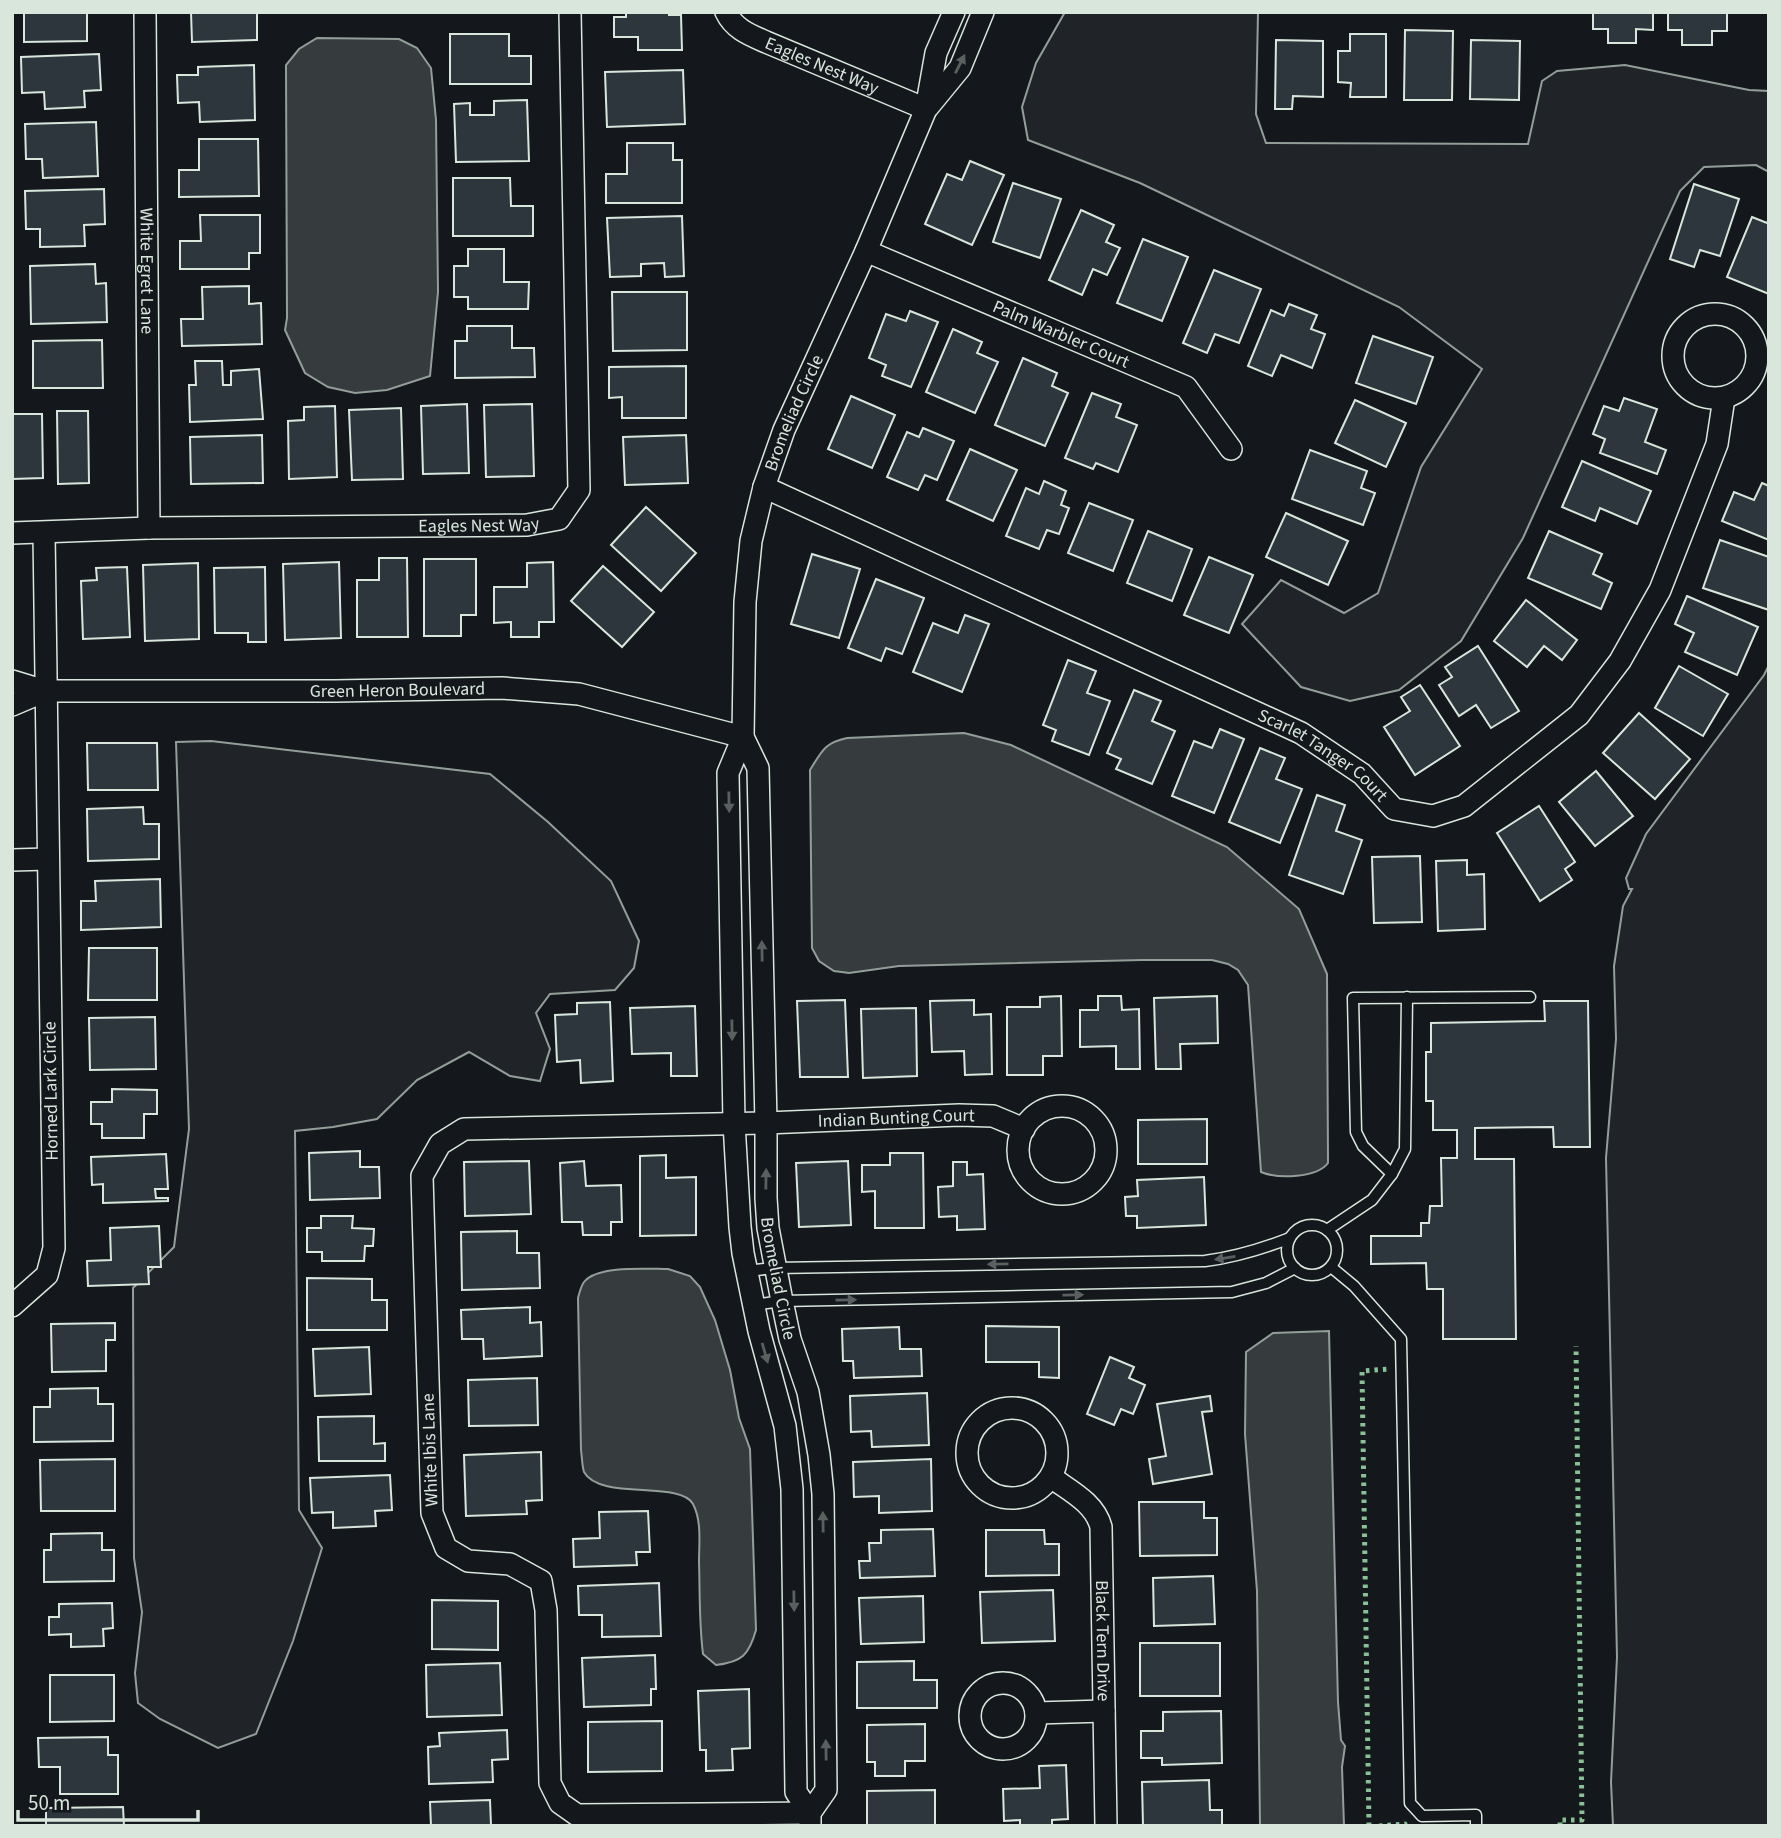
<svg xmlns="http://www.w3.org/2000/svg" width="1781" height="1838" font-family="'Source Sans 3',sans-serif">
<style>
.green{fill:#202428;stroke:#939e99;stroke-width:2}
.water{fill:#363b3e;stroke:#939e99;stroke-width:2}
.building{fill:#2c363c;stroke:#d8e6dc;stroke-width:2}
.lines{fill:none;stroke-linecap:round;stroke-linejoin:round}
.lane-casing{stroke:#d8e6dc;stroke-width:13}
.street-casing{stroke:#d8e6dc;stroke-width:24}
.lane{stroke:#14181c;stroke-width:10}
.street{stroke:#14181c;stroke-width:21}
.hedge{stroke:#8ac095;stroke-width:5;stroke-dasharray:3.5 5;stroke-linecap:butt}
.oneway{fill:#59605f}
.labels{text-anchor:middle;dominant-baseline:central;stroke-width:5;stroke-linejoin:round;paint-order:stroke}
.street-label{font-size:18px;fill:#d8e6dc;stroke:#14181c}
</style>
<rect width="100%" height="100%" fill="#14181c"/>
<!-- green -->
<g class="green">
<polygon points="1065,12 1258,12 1256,114 1266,143 1528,144 1542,81 1557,71 1625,65 1749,90 1769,91 1769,172 1756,165 1704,167 1680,191 1523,538 1461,641 1399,690 1350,701 1301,687 1242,624 1281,580 1344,613 1378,593 1421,467 1482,369 1399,307 1140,183 1028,140 1022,107 1036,63"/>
<polygon points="1769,665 1769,1826 1613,1826 1611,1782 1617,1657 1606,1158 1616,1039 1614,966 1623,906 1632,889 1629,889 1626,878 1646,834 1764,675"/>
<polygon points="211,741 490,774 548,822 611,881 639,941 634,968 615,990 550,994 536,1013 550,1049 540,1081 510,1076 469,1052 417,1080 377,1119 333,1127 295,1131 299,1510 322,1548 293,1641 256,1734 218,1748 160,1719 138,1703 135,1673 142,1612 134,1558 133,1288 174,1247 189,1129 176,742"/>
</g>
<!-- water -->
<g class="water">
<polygon points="317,38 399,39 417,48 431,68 436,120 438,292 430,376 387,390 355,393 328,387 305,373 285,330 287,318 286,65 299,49"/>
<path d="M964,733L1011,745L1227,847L1299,909L1327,974L1328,1163C1317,1178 1278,1179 1261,1172L1248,985L1238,970L1228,964L1212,960H1142L899,966L849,973L834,971L819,961L812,948L810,770C822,751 824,743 847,738Z"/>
<path d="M668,1269L690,1276L700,1287L715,1320L730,1370L739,1418L750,1449L756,1630C749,1655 742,1662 716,1665L703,1654C699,1623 700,1593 699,1562C699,1544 702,1521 693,1504C680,1480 600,1501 584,1472C582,1466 582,1456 581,1450L578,1298C579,1294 581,1286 584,1282C597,1265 648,1269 668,1269Z"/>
<polygon points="1329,1331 1338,1702 1341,1740 1345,1746 1342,1767 1344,1826 1260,1826 1257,1591 1245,1434 1246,1352 1273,1333"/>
</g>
<!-- building -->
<g class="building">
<polygon points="24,12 87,12 87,41 24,42"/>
<polygon points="191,12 257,12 257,40 192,42"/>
<polygon points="626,12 669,12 669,15 681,15 682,50 638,50 638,37 614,37 614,17 626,17"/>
<polygon points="1593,12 1653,12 1653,30 1636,29 1636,43 1608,43 1608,29 1593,29"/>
<polygon points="1668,12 1727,12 1727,31 1712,31 1712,45 1682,45 1682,30 1668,30"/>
<polygon points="1405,30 1453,31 1452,100 1404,100"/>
<polygon points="450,34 509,34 509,56 531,56 531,84 450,84"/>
<polygon points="1350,34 1386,34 1386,97 1350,97 1351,83 1338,82 1338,51 1350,51"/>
<polygon points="1276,40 1323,41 1323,97 1293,96 1292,109 1275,109"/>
<polygon points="1471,40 1520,41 1519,100 1470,99"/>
<polygon points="99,54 101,90 84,91 85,107 45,109 44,92 22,93 21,57"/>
<polygon points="254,65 255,120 200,122 199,102 178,103 177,75 198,75 198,67"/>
<polygon points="683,70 685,124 607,127 605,72"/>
<polygon points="527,100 529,161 456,162 454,104 470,103 470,115 494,115 494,101"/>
<polygon points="96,122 98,176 43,178 42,159 26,159 25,124"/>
<polygon points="199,139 258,139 259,196 179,197 179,170 199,170"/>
<polygon points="627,143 673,143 673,160 682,160 682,203 606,203 606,174 627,174"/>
<polygon points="970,161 1004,175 972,245 925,224 947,174 962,180"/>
<polygon points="453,178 510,178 511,206 533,206 533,236 453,236"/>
<polygon points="1013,183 1061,199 1040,258 993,242"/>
<polygon points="1694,184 1739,199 1720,256 1700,250 1694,267 1670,259"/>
<polygon points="104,189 105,224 84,225 85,246 40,247 40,229 26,229 25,191"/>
<polygon points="1081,210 1114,225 1106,242 1120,248 1107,275 1093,269 1082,295 1049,280"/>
<polygon points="200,215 260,215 260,253 249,253 249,269 180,269 180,241 201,241"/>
<polygon points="682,216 684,276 665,277 664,263 641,264 641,276 610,277 607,218"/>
<polygon points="1752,217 1767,223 1769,219 1769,294 1727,277"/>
<polygon points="1143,239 1188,257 1162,321 1117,303"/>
<polygon points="468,249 504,249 504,282 529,282 528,309 468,309 468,297 454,297 454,266 468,266"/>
<polygon points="95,264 96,284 106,283 107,322 31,324 30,266"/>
<polygon points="1214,270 1261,289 1239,343 1215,334 1207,353 1183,343"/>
<polygon points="249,286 249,304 261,303 262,344 182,346 181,319 203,319 202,287"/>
<polygon points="612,292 687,292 687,350 613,351"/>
<polygon points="1289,304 1317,315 1311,329 1325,334 1312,368 1281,355 1272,376 1248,366 1271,310 1284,316"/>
<polygon points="910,311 938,322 911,387 882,376 886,365 869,358 886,314 906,321"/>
<polygon points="467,326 512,326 512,348 534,348 535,377 455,378 455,341 467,341"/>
<polygon points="953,329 982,342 977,353 998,362 975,413 926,392"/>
<polygon points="1373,336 1433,357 1416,404 1356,383"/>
<polygon points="102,340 103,388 33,388 33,341"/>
<polygon points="1023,358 1057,373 1052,386 1068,393 1045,446 995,425"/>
<polygon points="195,361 222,361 223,385 231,385 231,371 259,369 263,419 190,422 189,385 196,385"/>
<polygon points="686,366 686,418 622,418 622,397 609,398 609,367"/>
<polygon points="1092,393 1121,404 1116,417 1137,425 1118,472 1096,463 1093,469 1065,458"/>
<polygon points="851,396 895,415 872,468 828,449"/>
<polygon points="1624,398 1657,409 1645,442 1666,450 1657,474 1600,453 1605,439 1593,434 1604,406 1619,411"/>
<polygon points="1355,400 1406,423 1386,467 1335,443"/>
<polygon points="467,404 469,473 423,474 421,406"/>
<polygon points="532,404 534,476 486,477 484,405"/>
<polygon points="335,406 337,477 289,479 288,421 304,420 304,407"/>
<polygon points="401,408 403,479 352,480 349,410"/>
<polygon points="57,411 88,411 89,483 58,484"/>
<polygon points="12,414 42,414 43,478 12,479"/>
<polygon points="923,428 954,441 937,480 925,475 918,490 887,477 907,432 919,437"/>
<polygon points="262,435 263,483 191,484 190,437"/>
<polygon points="686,435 688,483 625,485 623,437"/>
<polygon points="970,449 1017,470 993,521 947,500"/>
<polygon points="1310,450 1367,471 1361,488 1375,493 1363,525 1292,499"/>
<polygon points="1582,461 1651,491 1637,524 1600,508 1595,521 1562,507"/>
<polygon points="1044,481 1066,491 1061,505 1069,508 1059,534 1047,530 1039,549 1006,536 1026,488 1039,494"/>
<polygon points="1762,483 1769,486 1769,540 1722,521 1734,492 1754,500"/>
<polygon points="1089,503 1133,520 1113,571 1068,553"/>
<polygon points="646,507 696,553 661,591 611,545"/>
<polygon points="1286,513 1348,541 1328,585 1266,557"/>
<polygon points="1148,531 1192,549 1172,601 1127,583"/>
<polygon points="1549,531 1602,554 1593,574 1612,583 1601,609 1528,578"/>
<polygon points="1720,540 1769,557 1769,610 1703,588"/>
<polygon points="812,554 860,569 839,638 791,624"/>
<polygon points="1209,557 1253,575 1229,633 1184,615"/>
<polygon points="379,558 407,558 408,637 357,637 357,580 379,580"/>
<polygon points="424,559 476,559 476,615 461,615 461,636 424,636"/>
<polygon points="339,562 341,638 285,640 283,564"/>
<polygon points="553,562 554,622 539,622 539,637 511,637 511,622 494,623 494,587 527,587 527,563"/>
<polygon points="198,563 199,639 145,641 143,565"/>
<polygon points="603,566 654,612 622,647 571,601"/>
<polygon points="127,567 130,637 83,639 81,581 97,580 96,568"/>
<polygon points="265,567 266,642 248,642 248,633 215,633 214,568"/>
<polygon points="876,579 924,598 902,654 886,648 881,661 848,648"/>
<polygon points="1687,596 1758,627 1737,675 1685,652 1694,633 1675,624"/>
<polygon points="1526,600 1577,640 1562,660 1544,646 1527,667 1494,641"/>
<polygon points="965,615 989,624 962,692 913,672 933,623 958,633"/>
<polygon points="1478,646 1519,711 1491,728 1476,705 1459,716 1439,685 1452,677 1445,667"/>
<polygon points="1068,660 1096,671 1087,693 1110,701 1089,755 1052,741 1056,730 1043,725"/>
<polygon points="1679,666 1728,694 1703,736 1655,708"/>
<polygon points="1420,685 1460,746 1415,775 1384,727 1410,711 1401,697"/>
<polygon points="1134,690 1161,701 1152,721 1175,731 1152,784 1116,769 1121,759 1107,753"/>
<polygon points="1639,713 1690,759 1655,799 1603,753"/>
<polygon points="1220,729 1244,739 1214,813 1172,796 1194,741 1212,748"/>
<polygon points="87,743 157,743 158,790 88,790"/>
<polygon points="1260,748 1285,758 1276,779 1302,789 1280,843 1229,822"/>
<polygon points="1596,771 1633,816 1595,846 1559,802"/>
<polygon points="1317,795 1345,805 1336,831 1362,840 1343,894 1289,875"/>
<polygon points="1539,806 1575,862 1565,869 1572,880 1540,901 1497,833"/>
<polygon points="143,807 144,824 159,824 159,859 88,861 87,809"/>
<polygon points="1420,856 1422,922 1374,923 1372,857"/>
<polygon points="1467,860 1467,875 1484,874 1485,929 1438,931 1436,861"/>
<polygon points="160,879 161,927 81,930 81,901 96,901 95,881"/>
<polygon points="89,948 157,948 157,1000 88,1000"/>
<polygon points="1061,996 1062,1056 1043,1056 1043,1075 1007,1075 1007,1007 1040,1007 1040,997"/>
<polygon points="1098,996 1121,996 1122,1010 1139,1009 1140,1069 1116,1069 1116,1046 1080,1047 1080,1010 1098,1010"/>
<polygon points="1217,996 1218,1043 1180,1044 1181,1069 1156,1069 1154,998"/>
<polygon points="845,1000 848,1077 800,1077 797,1001"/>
<polygon points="974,1000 974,1015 991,1014 992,1074 965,1075 964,1051 932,1052 930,1001"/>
<polygon points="1544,1001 1588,1001 1590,1147 1554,1147 1553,1127 1475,1128 1475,1159 1514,1159 1516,1339 1443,1339 1443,1289 1427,1289 1426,1263 1371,1264 1371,1236 1421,1236 1421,1223 1429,1223 1430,1206 1442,1206 1441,1158 1457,1158 1457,1130 1433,1130 1433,1101 1426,1101 1426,1052 1431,1052 1431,1023 1545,1021"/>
<polygon points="610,1002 613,1081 581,1083 580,1060 557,1062 555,1015 577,1014 577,1003"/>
<polygon points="695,1006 697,1076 671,1076 671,1053 632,1054 630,1008"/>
<polygon points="916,1008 917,1076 863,1078 861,1009"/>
<polygon points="155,1017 156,1069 90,1070 89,1018"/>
<polygon points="112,1089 157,1090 157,1114 144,1114 144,1138 102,1138 102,1124 91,1124 91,1102 112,1102"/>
<polygon points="1207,1119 1207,1164 1138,1164 1138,1120"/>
<polygon points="360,1151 360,1167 379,1167 380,1198 310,1200 309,1153"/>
<polygon points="890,1153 923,1153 924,1228 875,1228 875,1191 862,1192 862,1165 890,1165"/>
<polygon points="166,1154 168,1189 155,1189 156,1198 168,1198 168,1201 103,1203 103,1184 92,1185 91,1157"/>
<polygon points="666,1155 666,1178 696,1177 696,1235 640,1236 640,1156"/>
<polygon points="529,1161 531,1214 465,1216 464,1162"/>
<polygon points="584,1161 586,1186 621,1185 622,1222 611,1222 611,1235 583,1235 582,1222 562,1222 560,1163"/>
<polygon points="848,1161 851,1225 799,1227 796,1163"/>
<polygon points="953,1162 967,1162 967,1175 983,1174 985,1229 957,1230 957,1216 939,1217 938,1187 953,1186"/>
<polygon points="1204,1177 1206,1225 1137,1228 1137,1216 1126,1216 1125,1197 1138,1196 1137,1180"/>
<polygon points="321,1216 353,1216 352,1228 374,1229 373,1246 365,1246 364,1261 322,1261 322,1252 307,1252 307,1228 321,1228"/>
<polygon points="159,1226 161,1267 148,1267 149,1284 88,1286 87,1261 111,1260 110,1228"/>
<polygon points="517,1231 517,1253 539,1253 540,1288 462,1290 461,1232"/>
<polygon points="307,1278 372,1279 372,1300 387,1300 387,1330 307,1330"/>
<polygon points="530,1307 530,1323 541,1322 542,1356 484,1359 483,1339 462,1339 461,1310"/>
<polygon points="115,1323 115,1340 106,1340 106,1371 52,1372 51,1324"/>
<polygon points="986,1326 1059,1327 1059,1378 1039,1377 1039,1362 986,1362"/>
<polygon points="899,1327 900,1349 921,1349 922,1376 854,1378 853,1361 843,1361 842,1329"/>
<polygon points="369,1347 371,1394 315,1396 313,1349"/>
<polygon points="1110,1357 1134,1367 1129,1378 1145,1385 1133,1414 1121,1409 1114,1425 1087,1414"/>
<polygon points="537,1378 538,1425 469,1426 468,1380"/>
<polygon points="98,1388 98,1404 113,1404 113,1441 34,1442 34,1407 50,1407 50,1389"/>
<polygon points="927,1393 929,1445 872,1447 871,1431 851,1432 850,1396"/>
<polygon points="1210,1396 1212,1411 1202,1412 1212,1474 1153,1484 1149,1459 1166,1456 1157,1404"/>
<polygon points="374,1416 374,1444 385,1443 385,1461 319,1461 318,1417"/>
<polygon points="541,1452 542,1500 526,1501 527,1514 466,1516 464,1455"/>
<polygon points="115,1459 115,1511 41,1511 40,1460"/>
<polygon points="931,1459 932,1511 879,1513 879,1496 854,1497 853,1462"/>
<polygon points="390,1475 392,1510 375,1511 376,1526 333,1528 333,1512 312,1513 310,1478"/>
<polygon points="1139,1502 1204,1502 1204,1518 1217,1518 1217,1555 1140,1556"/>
<polygon points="648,1511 650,1552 636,1552 637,1565 574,1567 573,1539 600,1538 599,1512"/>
<polygon points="933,1529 935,1576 860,1578 859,1561 870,1561 869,1543 881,1543 881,1530"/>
<polygon points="986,1530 1044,1530 1045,1544 1059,1544 1059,1575 986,1576"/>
<polygon points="102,1533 102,1550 114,1550 114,1581 44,1582 44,1550 51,1550 51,1534"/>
<polygon points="1213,1576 1215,1624 1154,1626 1153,1578"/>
<polygon points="659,1583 661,1636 602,1637 602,1615 579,1615 578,1586"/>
<polygon points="1053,1590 1055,1641 982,1643 980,1592"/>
<polygon points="923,1596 924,1642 861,1644 859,1598"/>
<polygon points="432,1600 498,1601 498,1650 432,1649"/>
<polygon points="112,1603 113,1628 103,1629 104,1646 71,1647 71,1634 49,1635 49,1617 59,1617 59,1604"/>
<rect x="1140" y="1643" width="80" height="53"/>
<polygon points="655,1655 656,1689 651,1689 651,1705 584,1707 582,1658"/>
<polygon points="914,1661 914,1680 937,1680 937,1708 857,1708 857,1662"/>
<polygon points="500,1663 502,1715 427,1717 426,1665"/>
<polygon points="50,1675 114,1675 114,1721 50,1722"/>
<polygon points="749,1689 750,1748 732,1749 733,1770 706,1771 706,1750 700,1750 698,1691"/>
<polygon points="1221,1711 1222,1763 1162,1765 1162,1758 1141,1758 1141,1731 1163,1731 1163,1712"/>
<polygon points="662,1721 662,1771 588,1772 588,1722"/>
<polygon points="925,1724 925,1761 905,1761 905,1776 875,1776 875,1762 867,1762 867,1725"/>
<polygon points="507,1730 508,1759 492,1760 493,1782 429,1784 428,1747 440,1746 439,1733"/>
<polygon points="108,1737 108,1755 118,1755 118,1794 60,1794 60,1767 39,1767 38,1738"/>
<polygon points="1066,1765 1068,1819 1052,1820 1052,1826 1020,1826 1020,1820 1004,1821 1003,1789 1040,1788 1039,1766"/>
<polygon points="1209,1780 1210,1810 1222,1810 1222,1826 1143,1826 1142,1782"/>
<polygon points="935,1790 935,1826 867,1826 867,1791"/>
<polygon points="490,1800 491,1825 431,1826 430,1802"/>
<polygon points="123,1807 124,1826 46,1826 46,1808"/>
</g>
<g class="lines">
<!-- lane casing -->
<g class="lane-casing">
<g id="lane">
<polyline points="1392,1174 1363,1146 1356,1132 1353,998 1530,997"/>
<circle cx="1312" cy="1250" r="25"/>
<polyline points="1327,1230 1372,1200 1392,1174 1405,1149 1407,997"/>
<polyline points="1331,1267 1354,1286 1401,1339 1410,1803 1422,1816 1476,1815 1476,1826"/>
<path d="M746,1271L775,1268L1205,1261C1236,1257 1262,1249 1290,1238"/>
<polyline points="753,1305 782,1301 1232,1292 1266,1283 1295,1268"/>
</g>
</g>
<!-- street casing -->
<g class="street-casing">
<g id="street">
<path id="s1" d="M145,12L149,528"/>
<path id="s2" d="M726,12C734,29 750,35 766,42L926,109"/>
<polyline points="928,107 960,68 983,12"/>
<path id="s3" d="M866,251L1186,387L1231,449"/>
<circle cx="1715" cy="356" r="42"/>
<path id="s4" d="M764,487L1301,733L1362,774L1394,809L1433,816L1464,806L1579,715L1620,661L1660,590L1717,444L1724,398"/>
<path id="s5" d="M12,533L149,528L527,525L559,519L579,490L570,12"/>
<path id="s6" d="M12,681L45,691H335L502,688L579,694L743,737"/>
<polyline points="12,705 45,691"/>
<path id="s7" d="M743,737L758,768L766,1123V1198L768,1228L782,1301L790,1339L808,1392L819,1455L823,1494L826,1790L810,1813V1824"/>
<polyline points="12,860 48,859"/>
<circle cx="1062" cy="1150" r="44"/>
<polyline points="12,1306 47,1275 54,1248 44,533"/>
<circle cx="1012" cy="1453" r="45"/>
<path id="s8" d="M1051,1477C1070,1491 1095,1503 1101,1527L1106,1826"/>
<circle cx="1003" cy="1716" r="33"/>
<polyline points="1036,1713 1104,1711"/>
<path id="s9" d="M810,1813L796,1792L792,1489L785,1426L759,1331L743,1253L740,1227L734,1123L728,773L743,737L745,602L751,541L764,487L784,430L866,251L926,109L936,53L954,12"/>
<path id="s10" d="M810,1813L577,1815L560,1803L550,1783L546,1610L541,1581L510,1564L468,1561L446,1548L432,1513L422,1176L440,1144L464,1129L766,1123L959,1115L993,1116L1024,1129"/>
</g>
</g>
<!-- lane -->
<use href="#lane" class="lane"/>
<!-- street -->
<use href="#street" class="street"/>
<!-- hedge -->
<g class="hedge">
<polyline points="1369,1826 1362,1371 1389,1369"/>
<polyline points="1379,1826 1405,1824 1405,1826"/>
<polyline points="1560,1826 1560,1820 1582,1820 1576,1346"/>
</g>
</g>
<!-- one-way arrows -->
<defs><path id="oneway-solid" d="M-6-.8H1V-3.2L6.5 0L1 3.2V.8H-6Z" transform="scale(1.75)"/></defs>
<g class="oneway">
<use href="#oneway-solid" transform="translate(960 64) rotate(-63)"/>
<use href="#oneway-solid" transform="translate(729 802) rotate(89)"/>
<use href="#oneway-solid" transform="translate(762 951) rotate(-91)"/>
<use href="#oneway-solid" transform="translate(732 1030) rotate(89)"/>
<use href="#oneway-solid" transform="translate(766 1179) rotate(-89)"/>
<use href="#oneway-solid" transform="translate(1225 1258) rotate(171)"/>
<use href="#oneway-solid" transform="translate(998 1264) rotate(179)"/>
<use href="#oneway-solid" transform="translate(1073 1295) rotate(-1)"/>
<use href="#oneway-solid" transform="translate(846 1300) rotate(-1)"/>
<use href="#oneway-solid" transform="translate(765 1353) rotate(74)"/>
<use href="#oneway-solid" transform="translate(823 1522) rotate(-91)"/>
<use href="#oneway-solid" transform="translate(794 1601) rotate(89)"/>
<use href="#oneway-solid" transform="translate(826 1750) rotate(-91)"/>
</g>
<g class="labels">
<!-- street labels -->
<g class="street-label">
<text stroke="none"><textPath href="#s2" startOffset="112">Eagles Nest Way</textPath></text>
<text stroke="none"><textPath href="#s1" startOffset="259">White Egret Lane</textPath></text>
<text stroke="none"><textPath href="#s3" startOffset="212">Palm Warbler Court</textPath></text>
<text stroke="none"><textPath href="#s9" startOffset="1421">Bromeliad Circle</textPath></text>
<text stroke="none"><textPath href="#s5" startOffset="467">Eagles Nest Way</textPath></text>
<text stroke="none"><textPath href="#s6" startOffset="387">Green Heron Boulevard</textPath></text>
<text stroke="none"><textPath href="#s4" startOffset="621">Scarlet Tanger Court</textPath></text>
<text transform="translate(51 1091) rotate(-91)">Horned Lark Circle</text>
<text stroke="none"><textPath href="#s10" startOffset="1454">Indian Bunting Court</textPath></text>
<text stroke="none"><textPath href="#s7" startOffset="546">Bromeliad Circle</textPath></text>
<text transform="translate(430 1450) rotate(-92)">White Ibis Lane</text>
<text stroke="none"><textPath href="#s8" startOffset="186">Black Tern Drive</textPath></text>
</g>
</g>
<!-- border -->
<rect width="1781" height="1838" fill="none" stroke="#d8e6dc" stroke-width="28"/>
<!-- scale -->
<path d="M18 1810v10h180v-10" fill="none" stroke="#d8e6dc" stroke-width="3.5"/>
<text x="28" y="1810" font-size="21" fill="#d8e6dc" stroke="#14181c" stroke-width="5" paint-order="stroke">50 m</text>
</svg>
